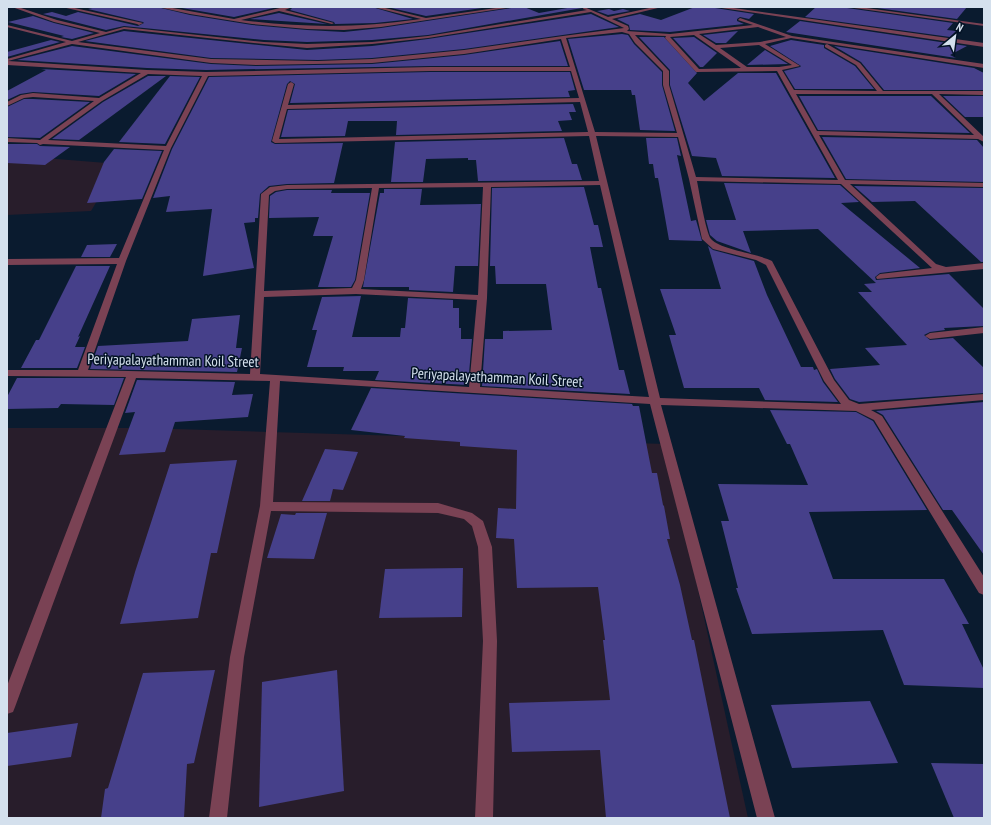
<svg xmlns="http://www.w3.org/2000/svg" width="991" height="825" font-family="'PT Sans Narrow',sans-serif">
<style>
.industrial{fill:#281d2b}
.building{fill:#46408a}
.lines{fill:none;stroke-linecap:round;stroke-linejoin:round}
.minor{fill:#7a4254;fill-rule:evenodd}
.labels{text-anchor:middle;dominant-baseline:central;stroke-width:3;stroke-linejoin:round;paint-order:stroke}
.street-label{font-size:15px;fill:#d4e0ed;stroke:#031225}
</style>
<rect width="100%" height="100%" fill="#0a1b2f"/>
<!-- industrial -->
<g class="industrial">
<polygon points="7,155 119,164 91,211 7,215"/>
<polygon points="7,428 142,428 666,444 748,818 7,818"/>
</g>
<!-- building -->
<g class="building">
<polygon points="97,7 157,7 190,15 252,25 307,30 344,32 381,28 518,7 524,7 539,13 573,7 582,8 428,35 372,40 307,42 264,40 124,26 106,30 43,14 52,12 66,16 78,12 138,26 144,23 143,22 88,9"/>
<polygon points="176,7 278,7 234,17"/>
<polygon points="293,7 372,7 413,19 375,23 335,24 334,22 290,10"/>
<polygon points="387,7 489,7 426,16"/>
<polygon points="695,7 714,7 715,8 754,14 749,19 740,17 737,19 737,21 744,24 670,32 630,30 629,25 617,19 640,14 661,20"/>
<polygon points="816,7 846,7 847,8 953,23 947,30 956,31 950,37 805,17"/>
<polygon points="870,7 967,7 957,19"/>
<polygon points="609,9 614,11 623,9 630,11 608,15 597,11"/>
<polygon points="279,13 327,24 250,19"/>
<polygon points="591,14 619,27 464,49 372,58 318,60 211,58 85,41 124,31 307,50 372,46 428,39"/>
<polygon points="33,16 54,23 94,33 72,39 61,37 64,36 8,22"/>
<polygon points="800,21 967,46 950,55 956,58 786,32"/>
<polygon points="738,31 726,43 716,43 703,35"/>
<polygon points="622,34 628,35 634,44 662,72 662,85 675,131 640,130 635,95 632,95 631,90 584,90 568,39"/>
<polygon points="639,37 664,37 697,73 688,83 704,101 738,73 776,73 835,178 722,176 716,158 692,156 670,85 670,70"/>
<polygon points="694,37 717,53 703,67 700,67 673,38"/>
<polygon points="51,40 60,42 7,57 7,52"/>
<polygon points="791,40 824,45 824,48 855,66 874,89 795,89 784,71 800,67 801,66 770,46"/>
<polygon points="560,41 568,66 430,66 206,70 147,68 17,60 72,46 211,64 256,66 372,64 464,55"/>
<polygon points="834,46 974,68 984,73 984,90 884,90 861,62"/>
<polygon points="765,50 788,64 747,65"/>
<polygon points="41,69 136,74 99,96 33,92 20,94 7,100 7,91 46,70"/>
<polygon points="430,72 570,72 575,90 568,91 570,97 290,103 295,84 290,81 287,84 271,142 275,144 343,143 334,183 287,184 269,186 260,194 258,218 255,218 255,222 244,223 254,268 203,276 212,209 166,212 170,196 153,198 172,149 209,77"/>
<polygon points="148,76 166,76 79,140 52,139 103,102"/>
<polygon points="170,76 200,77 165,144 119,142"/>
<polygon points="799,96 931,96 970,133 818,130"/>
<polygon points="943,96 984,96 984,117 965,117"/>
<polygon points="24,99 33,99 90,102 40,138 7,137 7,107"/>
<polygon points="573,104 576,112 569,112 572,120 558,121 562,131 396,135 397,121 348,121 345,136 281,137 288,110"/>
<polygon points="822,137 977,140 984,148 984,182 846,179"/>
<polygon points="564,138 572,164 577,164 582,180 478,181 476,160 468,160 468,158 426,159 423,182 391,182 395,142"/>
<polygon points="646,138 677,138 681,156 677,155 691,221 696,220 702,241 669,240 658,178 655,178 653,164 649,164"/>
<polygon points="7,144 37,144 40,146 70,147 45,165 7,163"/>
<polygon points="114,149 162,151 142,199 87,203 104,162"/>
<polygon points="724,183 840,185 859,202 841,203 920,268 880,273 875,277 876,280 949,274 984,309 984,326 944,328 945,330 930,332 924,335 930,340 953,338 984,368 984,393 859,402 850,399 835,379 830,369 880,365 865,348 907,345 858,292 872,292 864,284 876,283 818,229 743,231 751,253 717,241 710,235 706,220 736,220"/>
<polygon points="854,186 984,188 984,262 981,262 915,201 872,202"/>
<polygon points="584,187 594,225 598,225 603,247 590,247 598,288 601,288 619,370 624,370 630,394 482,386 485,339 503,339 503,331 552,330 546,284 496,284 495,266 490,266 492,188"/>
<polygon points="384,189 422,189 420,205 481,204 478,266 455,266 453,292 409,290 409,287 363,287 380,193 384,193"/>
<polygon points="287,190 332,190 331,193 370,193 355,280 351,287 318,287 333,236 313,236 319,217 269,218 270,196 276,192"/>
<polygon points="117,244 110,257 81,257 87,245"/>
<polygon points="708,246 713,250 754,261 767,295 801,367 813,367 814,370 817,369 823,382 838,402 765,400 759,388 684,388 669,335 676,335 660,289 721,289"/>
<polygon points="76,266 110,266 78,337 80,336 75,347 85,347 77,368 21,368 36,340 39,340"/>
<polygon points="361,296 352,337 400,337 401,328 405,328 408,298 453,300 453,308 459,308 459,328 461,328 461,339 472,339 468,385 375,380 379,371 343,371 344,367 307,367 317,330 312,330 322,297"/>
<polygon points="240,315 236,348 242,348 237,372 90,369 98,346 188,341 192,319"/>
<polygon points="17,378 124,378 114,405 61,404 58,408 7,409 7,397"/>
<polygon points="137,380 235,382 232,395 253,394 248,417 175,422 165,452 119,455 135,412 125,413"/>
<polygon points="371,388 632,404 633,406 639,406 652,473 657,473 663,505 664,506 670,539 667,539 680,585 692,640 694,640 730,818 606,818 600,750 512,752 509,703 610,700 603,640 605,640 598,587 517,588 514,539 496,538 498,508 516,509 517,450 460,446 460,442 404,438 405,436 351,430"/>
<polygon points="984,402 984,555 952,510 943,510 883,415 876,411"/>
<polygon points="770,410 856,412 873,421 927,510 809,512 833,579 944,579 969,624 962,624 984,670 984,688 904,685 883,630 752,634 736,588 738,588 721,521 729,521 718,484 808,485 790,444 787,444"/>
<polygon points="325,449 358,452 343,490 333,489 330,501 302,501"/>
<polygon points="237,460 217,553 211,553 198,618 120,624 135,572 170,464"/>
<polygon points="296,513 327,513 314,559 267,558 281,514 295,515"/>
<polygon points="463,568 462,617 379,618 385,569"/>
<polygon points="215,670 194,763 187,764 184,818 101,818 105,789 108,788 143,673"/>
<polygon points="337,670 344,791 259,807 262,682"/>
<polygon points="870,701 898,763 792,768 771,705"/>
<polygon points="78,723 71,757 7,766 7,733"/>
<polygon points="931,763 984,764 984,818 954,818"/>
</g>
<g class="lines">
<!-- minor -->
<g class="minor">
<path d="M12,7H18L57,20L106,32L124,27L264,42L307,44L372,42L428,36L587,10L583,9L584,7L608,17L654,7H662L612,19L628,26L629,29L627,31L670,34L753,25L738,20L740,18L792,36L984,64V68L791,38L765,44L800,66L782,70L794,90L877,91L856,65L825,47V45L827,44L860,63L883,91H984V95L939,94L984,137V142L978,139L819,135L845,180L984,183V187L850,184L936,264L946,267L984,263V269L877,279L876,277L880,274L932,268L841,184L697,181C699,191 706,233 711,239C721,250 756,253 772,261L834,380L849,400L859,404L984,394V400L871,410L882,416L984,577V595L979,593L874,420L856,411L661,405L775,818H757L650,404L280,381L273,502L438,503L472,513L483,521L492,547L497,641L493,818H475L483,641L478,547L472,526L464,519L438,513L271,511L244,657L227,818H209L230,657L260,506L270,381L136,378L15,707L13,712L7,714V686L126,377L7,376V370H78L117,264L7,265V259L119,258L164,150L43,144L40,145L37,143L7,142V138L40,140L94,101L33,97L24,98L7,106V102L21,95L33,93L99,98L141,73L7,65V59L66,42L7,27V25L72,41L100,33L54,22ZM591,12L624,28L563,36L464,50L372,59L318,61L211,59L78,42L124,29L264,44L307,48L372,44L428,38ZM758,27L786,37L760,42L716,45L699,34ZM622,32L629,34L635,43L663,71V85L677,133L595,132L566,38ZM635,35L666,36L665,38L696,72L777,71L838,180L696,177L669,85V71ZM694,35L741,68L699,69L670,37ZM561,39L570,67H430L206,72L147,70L8,61L72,44L211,63L256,65L372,63L464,54ZM759,45L792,65L779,67H747L720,48ZM430,71H571L579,98L288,105L294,84L291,82L288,84L272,141L275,143L589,136L599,181L287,185L270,187L261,194L250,374L88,370L126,261L171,148L208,76ZM148,74L202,76L166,146L48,140L102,101ZM796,94H932L974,135L817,131ZM580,102L588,132L279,139L287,109ZM596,136L678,137L689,179L702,239L713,249L756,260L766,265L824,381L841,404L660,398ZM600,185L649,397L480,387L487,298L491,187ZM483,187L478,295L361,289L364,280L379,188ZM372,188L356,280L352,288L264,291L269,195L275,191L287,189ZM356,294L477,300L469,387L260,374L264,297Z"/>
<polygon points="62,7 70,7 143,23 139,25 137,24"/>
<path d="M158,7H167L234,19L284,7H292L285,10L334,23L332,24L279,11L241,20C305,28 358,28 421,19L373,7H381L426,18L503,7H514L381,27L344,30L307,29L252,24L190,14Z"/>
<polygon points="715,7 726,7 984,43 984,47"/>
<polygon points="847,7 859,7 984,24 984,26"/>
<polygon points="984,327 984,333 930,339 925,336 930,333"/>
</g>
</g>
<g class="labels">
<!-- street labels -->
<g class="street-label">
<text transform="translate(173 360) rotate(1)">Periyapalayathamman Koil Street</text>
<text transform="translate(497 377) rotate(3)">Periyapalayathamman Koil Street</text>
</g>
</g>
<!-- border -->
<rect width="991" height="825" fill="none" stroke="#d4e0ed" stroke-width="16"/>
<!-- north arrow -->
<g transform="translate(955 36) rotate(29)" stroke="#031225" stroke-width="3" paint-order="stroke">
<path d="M0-3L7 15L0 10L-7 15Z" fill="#d4e0ed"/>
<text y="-6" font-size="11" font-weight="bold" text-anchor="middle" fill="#d4e0ed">N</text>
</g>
</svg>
